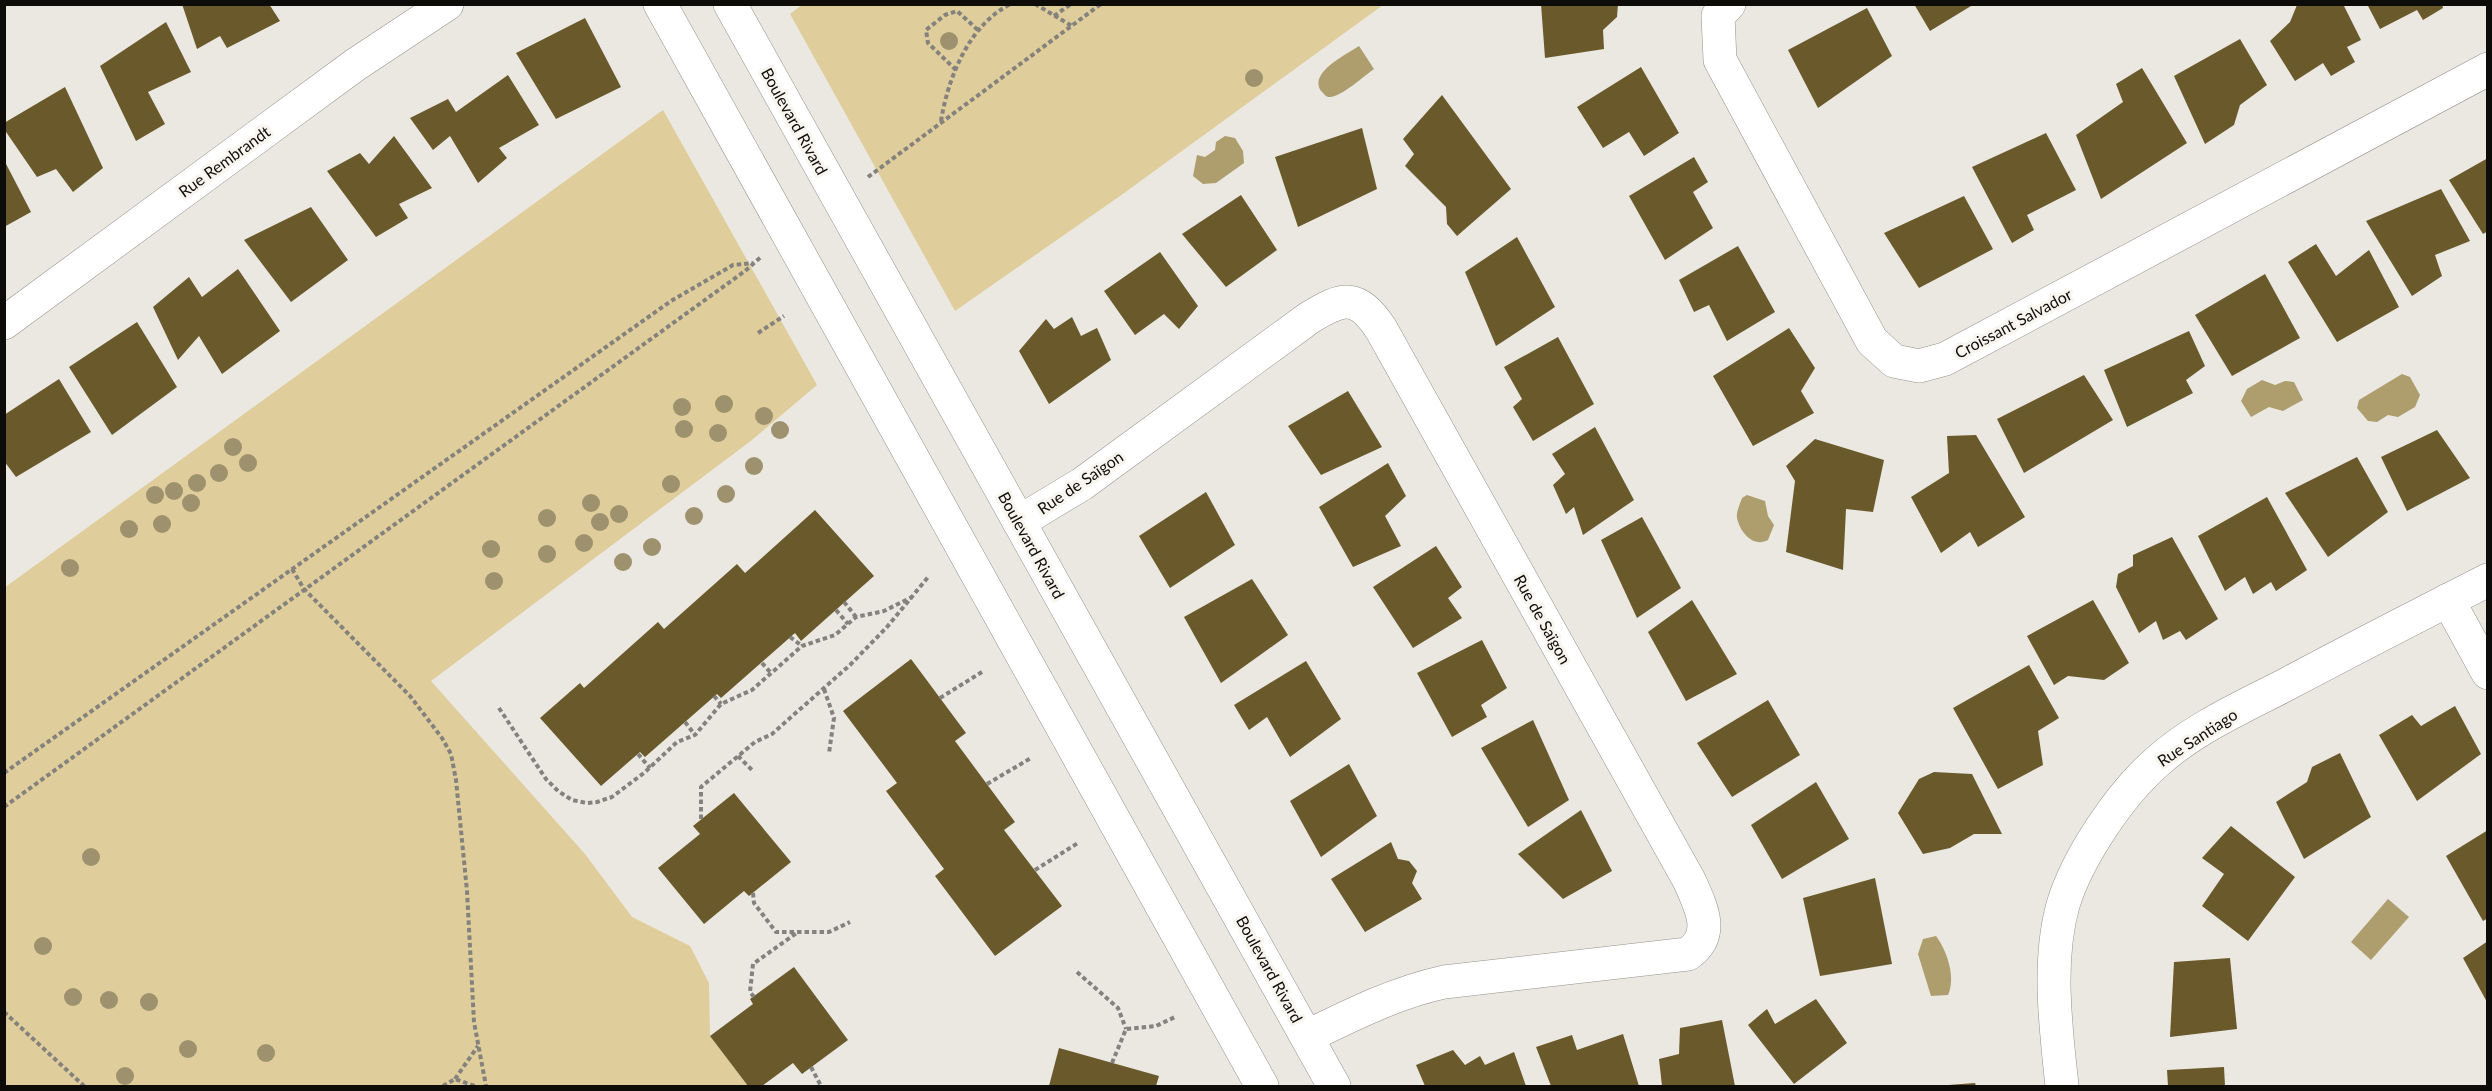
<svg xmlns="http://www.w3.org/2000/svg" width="2492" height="1091" font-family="Lato,sans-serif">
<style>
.green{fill:#dfcd9b}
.water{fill:#ae9d6d}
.building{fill:#6a592b}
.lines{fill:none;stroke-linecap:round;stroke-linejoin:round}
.minor-casing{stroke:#95928c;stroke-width:34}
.path{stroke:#84827d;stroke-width:4;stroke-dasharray:4.5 3;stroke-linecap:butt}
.minor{stroke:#fff;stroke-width:33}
.tree{fill:#9e926e}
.labels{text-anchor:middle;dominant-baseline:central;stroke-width:6;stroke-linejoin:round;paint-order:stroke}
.street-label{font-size:16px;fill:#0d0c09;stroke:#f8f5ee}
</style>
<rect width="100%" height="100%" fill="#eae8e1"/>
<!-- green -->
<g class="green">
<polygon points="803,4 1383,4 1383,5 1120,196 955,311 790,14"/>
<polygon points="663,110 817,385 752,440 431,681 585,854 632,917 690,946 709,983 710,1036 748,1086 5,1086 4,588"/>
</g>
<!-- water -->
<g class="water">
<path d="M1359,46L1374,69C1364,76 1341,97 1330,97C1326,97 1325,95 1322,92C1307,73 1346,55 1359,46Z"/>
<polygon points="1225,136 1235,138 1243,151 1244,163 1216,183 1203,184 1193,176 1197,155 1205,157 1215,150 1216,142"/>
<polygon points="2402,374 2410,377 2420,395 2415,407 2398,417 2388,415 2377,422 2368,421 2357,408 2359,400"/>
<polygon points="2262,380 2275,385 2285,381 2294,382 2303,400 2283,411 2269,407 2251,417 2241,401 2247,389"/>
<path d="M1747,495L1765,501L1768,516L1774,525L1768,540C1753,548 1740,532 1737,518C1736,512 1740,504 1742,498Z"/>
<polygon points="2388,899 2409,917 2371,960 2351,942"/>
<path d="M1936,936C1947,951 1956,977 1948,995L1931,996L1918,954L1923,939Z"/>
</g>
<!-- building -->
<g class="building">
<polygon points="182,4 269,4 280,21 227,48 220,36 197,49"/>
<polygon points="1541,4 1618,4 1617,17 1603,30 1604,49 1545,58"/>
<polygon points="1914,4 1970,4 1971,6 1930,31"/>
<polygon points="2343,4 2361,40 2347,47 2355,62 2331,76 2323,63 2295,81 2270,41 2290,22 2297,5"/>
<polygon points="2367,4 2442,4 2443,8 2423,20 2417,10 2380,29"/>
<polygon points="1867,8 1892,56 1818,108 1788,50"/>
<polygon points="585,18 621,87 556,119 516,53"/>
<polygon points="166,22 191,72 148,92 165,124 136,141 100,66"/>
<polygon points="2240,39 2267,85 2240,105 2234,125 2205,144 2174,76"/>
<polygon points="1641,67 1679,133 1644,156 1629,132 1603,148 1577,107"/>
<polygon points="2142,68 2187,143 2101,199 2076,135 2123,102 2116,84"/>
<polygon points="508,75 539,125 499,148 507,158 478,183 450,136 433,150 410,118 448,99 456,112"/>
<polygon points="65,87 103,168 73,192 56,169 37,177 4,129 4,123"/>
<polygon points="1442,95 1511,189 1457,236 1447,224 1446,207 1405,166 1414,154 1403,139"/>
<polygon points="1362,128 1377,189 1298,227 1275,157"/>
<polygon points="2046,133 2076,190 2027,215 2034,230 2012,243 1972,167"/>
<polygon points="394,136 432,188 399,204 408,218 376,237 327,171 360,153 369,164"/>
<polygon points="1694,157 1708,182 1693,192 1713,228 1665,260 1629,196"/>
<polygon points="2488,158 2488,231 2483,234 2449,180"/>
<polygon points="4,160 31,212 4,227"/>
<polygon points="2441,189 2470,241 2435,255 2442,276 2412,296 2366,221"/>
<polygon points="1241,195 1277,250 1226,287 1182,234"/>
<polygon points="1964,196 1993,249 1919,288 1884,233"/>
<polygon points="311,207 348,260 291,302 244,240"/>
<polygon points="1517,237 1555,307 1496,346 1465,272"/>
<polygon points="2316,244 2336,276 2369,250 2399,307 2337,342 2288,262"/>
<polygon points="1738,246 1775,312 1727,341 1709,305 1694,312 1679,280"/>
<polygon points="1160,252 1198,306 1179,329 1164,314 1135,335 1104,291"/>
<polygon points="238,269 280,331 222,374 199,336 178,360 153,307 189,277 202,297"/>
<polygon points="2265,274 2300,338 2232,376 2195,315"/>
<polygon points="1072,317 1081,336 1097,328 1111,360 1049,404 1019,351 1046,319 1054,329"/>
<polygon points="137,322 177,387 112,435 69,367"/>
<polygon points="1789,328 1815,368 1801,391 1814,413 1753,446 1713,376"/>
<polygon points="2189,331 2205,366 2186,380 2193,393 2127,427 2104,370"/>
<polygon points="1558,337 1594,404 1533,441 1513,407 1522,399 1504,367"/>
<polygon points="2084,375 2113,420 2024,473 1997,419"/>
<polygon points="59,379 91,432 16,477 4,461 4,415"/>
<polygon points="1348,391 1382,447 1321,475 1288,426"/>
<polygon points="1595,427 1634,500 1583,535 1574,507 1566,514 1553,485 1565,474 1552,454"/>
<polygon points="2437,430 2470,478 2407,511 2381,457"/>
<polygon points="1976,435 2025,517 1978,547 1970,532 1941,553 1911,497 1949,473 1947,436"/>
<polygon points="1815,439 1884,460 1873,512 1846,509 1843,570 1786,552 1795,481 1786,466"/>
<polygon points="2357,457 2388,512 2328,557 2285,493"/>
<polygon points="1388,463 1406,496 1385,516 1401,546 1353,567 1319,507"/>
<polygon points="1206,492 1235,545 1170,588 1139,536"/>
<polygon points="2267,497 2307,570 2276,591 2271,582 2253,594 2245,577 2225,591 2198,536"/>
<polygon points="815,510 874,576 801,641 795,633 721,698 717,694 645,757 640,752 601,786 540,718 580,683 584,688 658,622 664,629 737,564 745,573"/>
<polygon points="1642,517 1681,588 1637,618 1601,540"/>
<polygon points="2172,537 2218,619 2186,640 2180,631 2163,640 2156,621 2139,633 2116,587 2118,574 2133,566 2133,555"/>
<polygon points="1436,546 1462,587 1448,598 1462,618 1413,648 1373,587"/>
<polygon points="1252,579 1288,635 1221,683 1184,617"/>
<polygon points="1692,600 1737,674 1686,701 1648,632"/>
<polygon points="2093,600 2129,663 2104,680 2068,676 2054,685 2027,636"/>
<polygon points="1482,640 1507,688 1481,705 1487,717 1452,737 1417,673"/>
<polygon points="911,659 966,733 955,741 1015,822 1004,830 1062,906 995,956 935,876 944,869 886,791 897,783 843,711"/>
<polygon points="1306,661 1341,719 1290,757 1267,717 1249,730 1234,705"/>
<polygon points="2029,665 2059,718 2038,731 2043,765 1998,789 1953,708"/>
<polygon points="1768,700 1800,755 1732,797 1697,743"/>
<polygon points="2455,706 2481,754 2417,801 2379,735 2412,715 2421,726"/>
<polygon points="1533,720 1569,800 1528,827 1481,748"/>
<polygon points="2340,753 2371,817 2304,859 2276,802 2307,782 2312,767"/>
<polygon points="1349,764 1377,816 1321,857 1290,801"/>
<polygon points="1934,772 1972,774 2002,834 1974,834 1950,848 1923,854 1898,813 1919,779"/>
<polygon points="1816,782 1849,839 1782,879 1751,825"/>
<polygon points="734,793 791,862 749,896 744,891 704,924 658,868 700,834 693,826"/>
<polygon points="1581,810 1612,871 1563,899 1518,854"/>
<polygon points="2231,826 2295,877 2248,941 2202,906 2224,874 2202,858"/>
<polygon points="2488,830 2488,918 2483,921 2446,856"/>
<polygon points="1391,842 1398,859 1409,861 1417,871 1412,883 1422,899 1365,932 1331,879"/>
<polygon points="1875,878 1892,964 1820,976 1803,898"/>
<polygon points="2488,941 2488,1004 2463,958"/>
<polygon points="2230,958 2237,1029 2170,1037 2174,962"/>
<polygon points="794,967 848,1040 802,1074 793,1063 762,1086 748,1086 710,1036 753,1004 750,999"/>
<polygon points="1816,999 1847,1043 1794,1084 1748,1025 1767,1009 1775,1024"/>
<polygon points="1722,1020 1735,1086 1662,1086 1659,1059 1679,1054 1680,1028"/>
<polygon points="1623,1034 1639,1086 1551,1086 1536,1047 1572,1035 1577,1050"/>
<polygon points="1059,1048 1159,1076 1156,1086 1049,1086"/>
<polygon points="1453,1050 1465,1065 1480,1056 1485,1065 1514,1052 1526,1086 1425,1086 1416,1065"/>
<polygon points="2224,1067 2225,1086 2168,1086 2167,1070"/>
<polygon points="1975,1083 1976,1086 1948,1086 1948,1085"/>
</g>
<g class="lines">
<!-- minor casing -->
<g class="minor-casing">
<g id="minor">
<polyline points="660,4 1262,1086"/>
<polyline points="730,4 1334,1086"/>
<polyline points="1729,4 1718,16 1720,60 1872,341 1894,361 1919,366 1945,359 2488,69"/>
<polyline points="4,323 355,65 447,4"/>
<path d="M1019,522L1082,484L1309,318C1343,297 1357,293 1381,329L1689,880C1701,907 1716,934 1688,954L1444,982C1395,993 1353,1014 1308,1036"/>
<polyline points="2448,600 2488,673"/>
<path d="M2062,1086C2056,1029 2047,962 2063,905C2077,858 2120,794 2157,762C2194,728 2245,706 2289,683C2355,648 2421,614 2488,580"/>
</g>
</g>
<!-- path -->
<g class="path">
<polyline points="1035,4 1072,26"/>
<polyline points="1054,16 1071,4"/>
<polyline points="956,70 928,43 926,30 945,15 957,11 979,31"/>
<path d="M941,121C948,78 969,24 1011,4"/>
<polyline points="868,177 1101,4"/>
<polyline points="758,333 784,316"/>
<polyline points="292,569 304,589 410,696 442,738 451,754 456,780 467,891 474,1022 486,1086"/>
<polyline points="844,602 856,617"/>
<polyline points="836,610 848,624"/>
<polyline points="790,637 802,646"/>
<polyline points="762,663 771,673"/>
<polyline points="824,689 834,718 829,753"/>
<polyline points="714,696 721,704"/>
<polyline points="940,698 982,672"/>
<polyline points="499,708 546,779 558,791 572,800 587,803 597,802 612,797 644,773 677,742 695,735 721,704 752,690 802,646 835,635 856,617 884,611 912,597"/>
<polyline points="685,722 695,735"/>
<polyline points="638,754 650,768"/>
<polyline points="738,756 752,770"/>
<polyline points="4,773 671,301 733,265 753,263"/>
<polyline points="987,784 1031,758"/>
<polyline points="4,807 745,271 761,257"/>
<polyline points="701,819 701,787 755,742 772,734 850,665 887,627 929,576"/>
<polyline points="1035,870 1078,843"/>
<polyline points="753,893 754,903 776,932 829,932 850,922"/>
<polyline points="1077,972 1118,1008 1126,1029"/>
<polyline points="754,997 750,992 753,964 798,932"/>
<polyline points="4,1012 84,1086"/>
<polyline points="1112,1063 1126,1029 1156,1026 1175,1017"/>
<polyline points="811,1067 821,1086"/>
<polyline points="455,1079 478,1046"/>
<polyline points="443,1086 455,1079 475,1086"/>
</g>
<!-- minor -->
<use href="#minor" class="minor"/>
</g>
<!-- trees -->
<g class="tree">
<circle cx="949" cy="41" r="9"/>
<circle cx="1254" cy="78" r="9"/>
<circle cx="724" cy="404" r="9"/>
<circle cx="682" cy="407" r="9"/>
<circle cx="764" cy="416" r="9"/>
<circle cx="684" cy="429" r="9"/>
<circle cx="780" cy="430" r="9"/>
<circle cx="718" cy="433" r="9"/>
<circle cx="233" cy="447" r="9"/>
<circle cx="248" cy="463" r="9"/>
<circle cx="754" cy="466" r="9"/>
<circle cx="219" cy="473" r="9"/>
<circle cx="197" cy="483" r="9"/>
<circle cx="671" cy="484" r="9"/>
<circle cx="174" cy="491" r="9"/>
<circle cx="726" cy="494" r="9"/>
<circle cx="155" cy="495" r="9"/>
<circle cx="191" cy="503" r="9"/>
<circle cx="591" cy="503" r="9"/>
<circle cx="619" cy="514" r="9"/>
<circle cx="694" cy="516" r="9"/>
<circle cx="547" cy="518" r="9"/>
<circle cx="600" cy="522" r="9"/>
<circle cx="162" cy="524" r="9"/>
<circle cx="129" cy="529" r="9"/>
<circle cx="584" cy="543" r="9"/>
<circle cx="652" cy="547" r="9"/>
<circle cx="491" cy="549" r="9"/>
<circle cx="547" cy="554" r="9"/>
<circle cx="623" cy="562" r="9"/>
<circle cx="70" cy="568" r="9"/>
<circle cx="494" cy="581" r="9"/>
<circle cx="91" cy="857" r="9"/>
<circle cx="43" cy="946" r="9"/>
<circle cx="73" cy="997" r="9"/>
<circle cx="109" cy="1000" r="9"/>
<circle cx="149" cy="1002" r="9"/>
<circle cx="188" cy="1049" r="9"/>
<circle cx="266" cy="1053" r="9"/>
<circle cx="125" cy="1076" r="9"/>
</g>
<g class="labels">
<!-- street labels -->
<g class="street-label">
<text transform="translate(795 121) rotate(61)">Boulevard Rivard</text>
<text transform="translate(224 161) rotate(-36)">Rue Rembrandt</text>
<text transform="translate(2013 323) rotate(-28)">Croissant Salvador</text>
<text transform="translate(1080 482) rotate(-34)">Rue de Saïgon</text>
<text transform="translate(1032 545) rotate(61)">Boulevard Rivard</text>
<text transform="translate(1543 619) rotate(61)">Rue de Saïgon</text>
<text transform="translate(2197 737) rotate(-33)">Rue Santiago</text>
<text transform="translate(1270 969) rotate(61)">Boulevard Rivard</text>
</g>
</g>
<!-- border -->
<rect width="2492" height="1091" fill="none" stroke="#0d0c09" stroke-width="12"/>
</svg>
